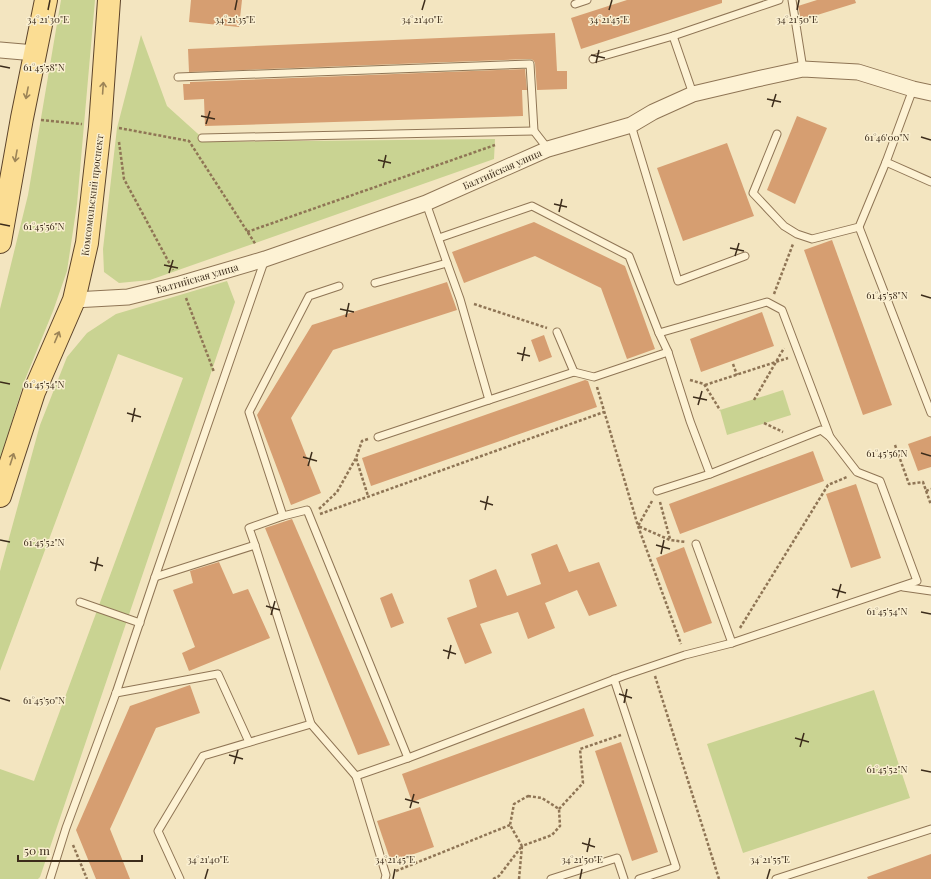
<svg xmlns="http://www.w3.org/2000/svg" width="931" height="879" font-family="'Playfair Display',serif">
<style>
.green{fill:#c9d392}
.building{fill:#d69e71}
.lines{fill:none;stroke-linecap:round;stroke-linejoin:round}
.service-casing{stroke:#8f7555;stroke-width:9}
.minor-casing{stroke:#8f7555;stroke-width:17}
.primary-casing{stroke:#5c432a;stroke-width:24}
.path{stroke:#8f7555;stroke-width:2.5;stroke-dasharray:3 2;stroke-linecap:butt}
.service{stroke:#fdf2d4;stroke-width:7}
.minor{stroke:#fdf2d4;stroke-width:15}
.primary{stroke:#fbdd93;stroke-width:22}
.oneway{stroke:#9c8457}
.ticks{fill:none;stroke:#3c2c1b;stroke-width:1.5}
.labels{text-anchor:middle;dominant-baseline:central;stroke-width:3;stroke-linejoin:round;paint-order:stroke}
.street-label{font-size:10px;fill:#3c2c1b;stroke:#faefd0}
.ticks-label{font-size:10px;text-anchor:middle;fill:#3c2c1b;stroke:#faefd0;stroke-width:3;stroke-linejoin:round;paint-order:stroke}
</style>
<rect width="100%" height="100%" fill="#f3e5c0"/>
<!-- green -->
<g class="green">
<polygon points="61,0 95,0 77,204 67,271 53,311 24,382 0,460 0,309 28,195"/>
<polygon points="141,35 167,106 207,142 495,139 494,159 150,280 119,283 104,272 103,249 117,128"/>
<polygon points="227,281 235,302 40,877 38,879 0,879 0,769 34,781 183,378 118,354 0,671 0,571 40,425 67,357 87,333 116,314"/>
<polygon points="783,390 791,415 727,435 720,410"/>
<polygon points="874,690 910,798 743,853 707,744"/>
</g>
<!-- building -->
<g class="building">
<polygon points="191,0 242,0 239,27 189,22"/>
<polygon points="627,0 722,0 722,3 581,49 571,18"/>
<polygon points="817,0 855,0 856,3 801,20 798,6"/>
<polygon points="555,33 557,71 567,71 567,89 537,90 535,63 533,60 530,59 189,72 188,49"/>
<polygon points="525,69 527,90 522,90 523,116 205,126 204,99 184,100 183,84 190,84 190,82"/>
<polygon points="797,116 827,128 795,204 767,190"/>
<polygon points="727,143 754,216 683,241 657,168"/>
<polygon points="534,222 625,266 655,349 627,359 601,288 535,256 464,283 452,252"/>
<polygon points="832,240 892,405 863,415 804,250"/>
<polygon points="447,282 457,310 333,350 291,418 321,493 291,505 257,415 312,325"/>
<polygon points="762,312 774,346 701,372 690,339"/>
<polygon points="544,335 552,357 539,362 531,340"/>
<polygon points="585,380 588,381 597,407 371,486 362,458"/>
<polygon points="931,436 931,467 918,471 908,444"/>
<polygon points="813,451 824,481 680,534 669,504"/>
<polygon points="856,484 881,558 851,568 826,494"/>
<polygon points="292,519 390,745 358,755 265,528"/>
<polygon points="557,544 569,572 599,562 617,606 589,616 577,590 545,603 555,628 528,639 518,612 480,624 492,653 465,664 447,618 477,607 469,580 496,569 507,596 541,584 531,554"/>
<polygon points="684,547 712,623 684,633 656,558"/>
<polygon points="219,562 233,594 248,589 270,638 189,671 182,653 195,647 173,590 193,583 190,571"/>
<polygon points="392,593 404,623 391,628 380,598"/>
<polygon points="190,685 200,713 156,728 110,829 130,879 96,879 76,830 130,706"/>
<polygon points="584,708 594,736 412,802 402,774"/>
<polygon points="621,742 658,852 632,861 595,751"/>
<polygon points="420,807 434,847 391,862 377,821"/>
<polygon points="931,854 931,879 868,879 867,877"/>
</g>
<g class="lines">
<!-- service casing -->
<g class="service-casing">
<g id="service">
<polyline points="792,0 803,69"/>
<polyline points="575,4 587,0"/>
<polyline points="673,36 693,94"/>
<polyline points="593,59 673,36 779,0"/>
<polyline points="178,77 530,64 534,131 548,149"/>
<polyline points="913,89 886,162 931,182"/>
<polyline points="631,125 678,281 745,256"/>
<polyline points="777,134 753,193 784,226 797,234 812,239 859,227 886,162"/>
<polyline points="202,138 534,131"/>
<polyline points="426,203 447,263 460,299 489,400 574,372 594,377 668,352"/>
<polyline points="859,227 931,413"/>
<polyline points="375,283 447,263"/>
<polyline points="557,332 574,372"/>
<polyline points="659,333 767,302 782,310 830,437"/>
<polyline points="378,437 489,400"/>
<polyline points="657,491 710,474"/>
<polyline points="283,516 249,412 309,296 339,286"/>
<polyline points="696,544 732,643"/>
<polyline points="255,545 249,528 283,516 307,510 408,758"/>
<polyline points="155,577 255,545 311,724 203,756 158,831 180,879"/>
<polyline points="903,587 931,591"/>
<polyline points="80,602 140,623"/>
<polyline points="614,679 676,867 639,879"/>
<polyline points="116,693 218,674 249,742"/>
<polyline points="311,724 356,776 386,875 385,879"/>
<polyline points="356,776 408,758 623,676 685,655 732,643 917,581 880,481 857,472 830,437 821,430 710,474 690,421 668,352 659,333 629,256 532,206 439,238"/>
<polyline points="50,879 66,828 116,693 155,577 265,259"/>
<polyline points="551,879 617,858 624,879"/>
<polyline points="776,879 931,829"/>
</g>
</g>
<!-- minor casing -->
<g class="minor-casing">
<g id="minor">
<polyline points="0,50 35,53"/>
<polyline points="74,300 128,297 180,284 265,259 426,203 548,149 631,125 653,112 693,94 757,79 803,69 858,72 913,89 931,93"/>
</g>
</g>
<!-- primary casing -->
<g class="primary-casing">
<g id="primary">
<polyline points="0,242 22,118 46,0"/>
<polyline points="0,496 34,392 74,300 87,243 100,127 109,0"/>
</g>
</g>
<!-- path -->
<g class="path">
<polyline points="41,120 82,124"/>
<polyline points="119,128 189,141 256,245"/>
<polyline points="119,142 124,179 173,270"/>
<polyline points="247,232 495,145"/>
<polyline points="774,294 793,244"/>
<polyline points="186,298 214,372"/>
<polyline points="474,304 547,328"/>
<polyline points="733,364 737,375"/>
<polyline points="690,380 704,384 720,410"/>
<polyline points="705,385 788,358"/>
<polyline points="597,387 638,526 681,644"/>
<polyline points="754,400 784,348"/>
<polyline points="764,423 783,432"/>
<polyline points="368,439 362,441 356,458 368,496"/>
<polyline points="895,445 909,484 923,482 931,505"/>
<polyline points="926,491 931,489"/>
<polyline points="652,501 638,526 670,540 686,542"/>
<polyline points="660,502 670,539"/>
<polyline points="319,509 337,492 356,458"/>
<polyline points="320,514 604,412"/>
<polyline points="740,628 828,485 847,477"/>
<polyline points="655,676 719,879"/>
<polygon points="528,796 542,798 559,809 560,826 552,835 522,846 510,825 514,804"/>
<polyline points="559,809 583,783 580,749 621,735"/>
<polyline points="73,845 87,879"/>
<polyline points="396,871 510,825"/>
<polyline points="493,879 499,876 522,846"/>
<polyline points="519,879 522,846"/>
</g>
<!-- service -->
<use href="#service" class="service"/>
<!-- minor -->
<use href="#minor" class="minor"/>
<!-- primary -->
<use href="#primary" class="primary"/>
</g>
<!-- one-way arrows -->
<defs><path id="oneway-shaft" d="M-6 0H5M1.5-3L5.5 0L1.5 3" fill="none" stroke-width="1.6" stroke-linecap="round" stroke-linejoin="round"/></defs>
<g class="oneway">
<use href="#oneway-shaft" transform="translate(103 88) rotate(-86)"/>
<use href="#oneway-shaft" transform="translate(27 93) rotate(101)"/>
<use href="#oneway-shaft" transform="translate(16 156) rotate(100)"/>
<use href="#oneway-shaft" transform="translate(57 337) rotate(-67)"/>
<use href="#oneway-shaft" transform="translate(12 459) rotate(-72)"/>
</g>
<!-- ticks -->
<path class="ticks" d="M48,10L50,0M235,10L237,0M422,10L425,0M609,10L612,0M797,10L799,0M591,55L605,58M596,63L599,50M0,66L10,68M767,99L781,102M772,107L776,94M201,116L215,119M206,124L210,111M921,137L931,140M378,160L391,163M383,168L386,155M554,204L567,207M559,212L562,199M0,224L10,226M730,248L744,251M735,256L739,243M164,265L178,268M169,273L173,260M921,295L931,298M340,309L354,312M346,317L349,303M517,353L530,356M522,361L525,347M0,382L10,384M693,397L707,400M698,405L702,391M127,413L141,417M132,422L135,408M921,453L931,456M303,457L317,461M308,466L312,452M480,501L493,505M485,510L488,496M0,540L10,542M656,545L670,549M661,554L664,540M90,562L103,566M95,571L98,557M832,589L846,593M837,598L841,584M266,606L280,610M921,612L931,614M271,615L275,601M443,650L456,654M448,659L451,645M619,694L632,698M0,698L10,701M624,703L627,689M795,738L809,742M800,747L804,733M229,755L243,759M234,764L238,750M921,770L931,772M405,799L419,803M410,808L414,794M582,843L595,847M587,852L590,838M205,879L208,869M393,879L395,869M580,879L582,869M767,879L770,869"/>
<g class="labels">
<!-- street labels -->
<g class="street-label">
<text transform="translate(502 169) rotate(-24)">Балтийская улица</text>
<text transform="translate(92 195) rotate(-83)">Комсомольский проспект</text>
<text transform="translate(197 278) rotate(-16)">Балтийская улица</text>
</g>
</g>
<g class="ticks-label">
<text x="235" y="23">34°21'35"E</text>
<text x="609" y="23">34°21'45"E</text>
<text x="797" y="23">34°21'50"E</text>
<text x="48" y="23">34°21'30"E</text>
<text x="422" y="23">34°21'40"E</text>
<text x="44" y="71">61°45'58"N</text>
<text x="887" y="141">61°46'00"N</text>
<text x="44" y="230">61°45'56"N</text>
<text x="887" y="299">61°45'58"N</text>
<text x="44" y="388">61°45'54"N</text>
<text x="887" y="457">61°45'56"N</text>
<text x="44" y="546">61°45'52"N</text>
<text x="887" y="615">61°45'54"N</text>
<text x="44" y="704">61°45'50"N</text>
<text x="887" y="773">61°45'52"N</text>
<text x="208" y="863">34°21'40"E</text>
<text x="395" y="863">34°21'45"E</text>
<text x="582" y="863">34°21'50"E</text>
<text x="770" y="863">34°21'55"E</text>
</g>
<!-- scale -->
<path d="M18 855v6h124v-6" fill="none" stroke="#3c2c1b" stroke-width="2"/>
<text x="24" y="855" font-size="12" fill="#3c2c1b" stroke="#faefd0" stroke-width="3" paint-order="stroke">50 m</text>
</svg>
